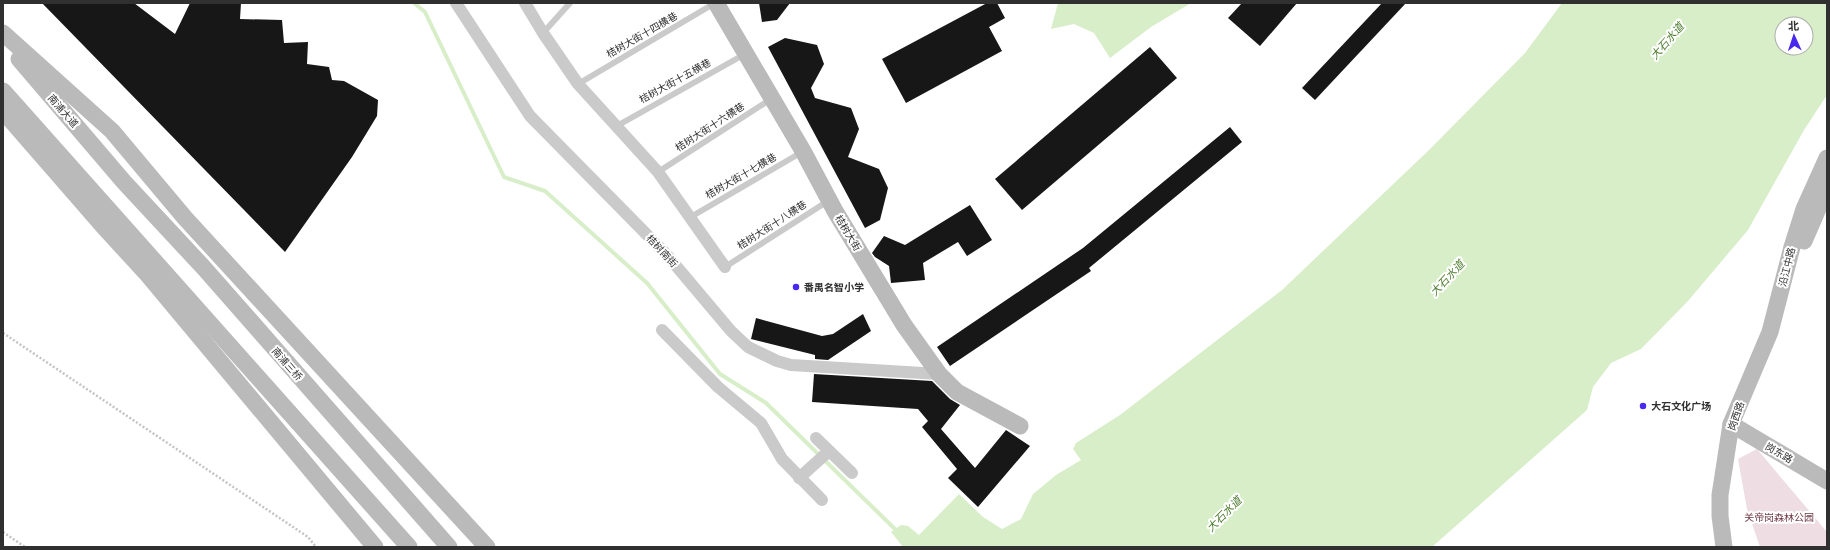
<svg xmlns="http://www.w3.org/2000/svg" width="1830" height="550" font-family="Arial,'Noto Sans SC',sans-serif">
<style>
.green{fill:#eedde2}
.water{fill:#d7eec9;fill-rule:evenodd}
.lines{fill:none;stroke-linecap:round;stroke-linejoin:round}
.stream{stroke:#d7eec9;stroke-width:4}
.building{fill:#171717}
.path{stroke:#c4c4c4;stroke-width:2.5;stroke-dasharray:2 2;stroke-linecap:butt}
.lane{stroke:#cacaca;stroke-width:6}
.street{stroke:#cacaca;stroke-width:12}
.secondary{stroke:#bababa;stroke-width:17}
.poi-dot{fill:#4829f0;stroke:#fff;stroke-width:1.5}
.labels{text-anchor:middle;dominant-baseline:central;stroke-width:4;stroke-linejoin:round;paint-order:stroke}
.street-label{font-size:10px;fill:#303030;stroke:#fff}
.poi-label{font-size:10px;font-weight:bold;fill:#303030;stroke:#fff;text-anchor:start}
.park-label{font-size:10px;fill:#6f3a47;stroke:#fff}
.water-label{font-size:11px;font-style:italic;fill:#4e7d30;stroke:#fff}
</style>
<rect width="100%" height="100%" fill="#fff"/>
<!-- green -->
<polygon class="green" points="1757,449 1827,532 1827,547 1760,547 1747,509 1738,459"/>
<!-- water -->
<g class="water">
<polygon points="1058,3 1191,3 1151,27 1110,58 1094,33 1074,24 1051,29"/>
<path d="M1562,3H1827V95L1804,130L1748,230L1688,301L1641,349L1611,363L1593,387L1587,410L1432,547H903L891,532L901,525L908,526L919,535L959,494L983,517L1002,529L1021,519L1033,494L1056,475L1081,460L1073,449L1076,443L1120,415L1282,290L1428,151L1525,53ZM1782,24H1806V48H1782Z"/>
</g>
<g class="lines">
<!-- stream -->
<polyline class="stream" points="414,3 425,12 504,177 545,191 647,283 720,374 766,403 898,532"/>
</g>
<!-- building -->
<g class="building">
<polygon points="42,3 134,3 175,34 190,3 241,3 240,19 282,20 284,43 308,42 307,64 329,67 332,80 344,81 378,100 377,116 352,157 285,252"/>
<polygon points="759,3 790,3 777,20 762,22"/>
<polygon points="987,3 997,3 1005,18 989,27 1002,51 906,103 882,59"/>
<polygon points="1242,3 1297,3 1260,46 1228,18"/>
<polygon points="1382,3 1406,3 1315,100 1302,88"/>
<polygon points="785,38 817,45 824,64 811,88 815,98 851,108 859,129 848,157 879,169 888,188 880,220 865,228 768,47"/>
<polygon points="1150,47 1177,78 1022,210 995,179"/>
<polygon points="1230,127 1242,142 1089,268 1091,271 950,366 937,347 1083,248"/>
<polygon points="970,205 992,240 967,256 958,242 923,263 925,280 891,283 889,266 875,257 872,253 884,236 905,245"/>
<polygon points="863,314 871,331 828,360 815,359 815,355 751,339 756,318 822,336 833,334"/>
<polygon points="814,374 932,381 950,399 960,405 941,429 975,468 1006,430 1030,446 978,507 948,478 957,469 922,427 928,421 918,409 812,402"/>
</g>
<g class="lines">
<!-- path -->
<g class="path">
<polyline points="3,333 308,537 316,547"/>
<polyline points="3,532 25,547"/>
</g>
<!-- lane -->
<g class="lane">
<polyline points="543,33 570,3"/>
<polyline points="578,84 715,3"/>
<polyline points="615,127 745,54"/>
<polyline points="658,172 771,99"/>
<polyline points="689,218 802,152"/>
<polyline points="725,267 828,201"/>
</g>
<!-- street -->
<g class="street">
<polyline points="456,3 530,116 666,254 731,331 748,347 777,361 791,365 939,374"/>
<polyline points="525,3 543,33 578,84 658,172 725,267"/>
<polyline points="662,330 718,387 761,423 782,459 822,500"/>
<polyline points="816,438 852,473"/>
<polyline points="799,478 829,451"/>
</g>
<!-- secondary -->
<g class="secondary">
<polyline points="716,3 803,151 835,211 904,325 939,374 957,392 1020,426"/>
<polyline points="3,33 112,131 185,218 487,547"/>
<polyline points="19,59 124,182 204,268 449,547"/>
<polyline points="3,91 409,547"/>
<polyline points="3,111 103,226 148,275 375,547"/>
<polyline points="1804,241 1827,188"/>
<polyline points="1731,424 1827,481"/>
<polyline points="1724,547 1720,516 1720,495 1731,424 1770,332 1792,247 1804,209 1827,158"/>
</g>
</g>
<!-- markers -->
<g class="poi-dot">
<circle cx="796" cy="287" r="4"/>
<circle cx="1643" cy="406" r="4"/>
</g>
<g class="labels">
<!-- street labels -->
<g class="street-label">
<text transform="translate(642 35) rotate(-30)">桔树大街十四横巷</text>
<text transform="translate(675 81) rotate(-29)">桔树大街十五横巷</text>
<text transform="translate(63 111) rotate(49)">南浦大道</text>
<text transform="translate(710 127) rotate(-33)">桔树大街十六横巷</text>
<text transform="translate(741 176) rotate(-30)">桔树大街十七横巷</text>
<text transform="translate(772 225) rotate(-33)">桔树大街十八横巷</text>
<text transform="translate(848 233) rotate(59)">桔树大街</text>
<text transform="translate(662 251) rotate(47)">桔树南街</text>
<text transform="translate(1787 267) rotate(-76)">沿江中路</text>
<text transform="translate(287 364) rotate(49)">南浦三桥</text>
<text transform="translate(1736 416) rotate(-71)">岗西路</text>
<text transform="translate(1779 453) rotate(30)">岗东路</text>
</g>
<!-- poi labels -->
<g class="poi-label">
<text x="804" y="287">番禺名智小学</text>
<text x="1651" y="406">大石文化广场</text>
</g>
<!-- park labels -->
<g class="park-label">
<text x="1779" y="517">关帝岗森林公园</text>
</g>
<!-- water labels -->
<g class="water-label">
<text transform="translate(1667 41) rotate(-49)">大石水道</text>
<text transform="translate(1447 278) rotate(-47)">大石水道</text>
<text transform="translate(1224 514) rotate(-45)">大石水道</text>
</g>
</g>
<!-- border -->
<rect width="1830" height="550" fill="none" stroke="#303030" stroke-width="8"/>
<!-- north arrow -->
<g transform="translate(1794 36) rotate(357)"><circle r="19" fill="#ffffff" stroke="#acacac"/>
<path d="M0-3L7 15L0 10L-7 15Z" fill="#4829f0"/>
<text y="-6" font-size="11" font-weight="bold" text-anchor="middle" fill="#303030">北</text>
</g>
</svg>
